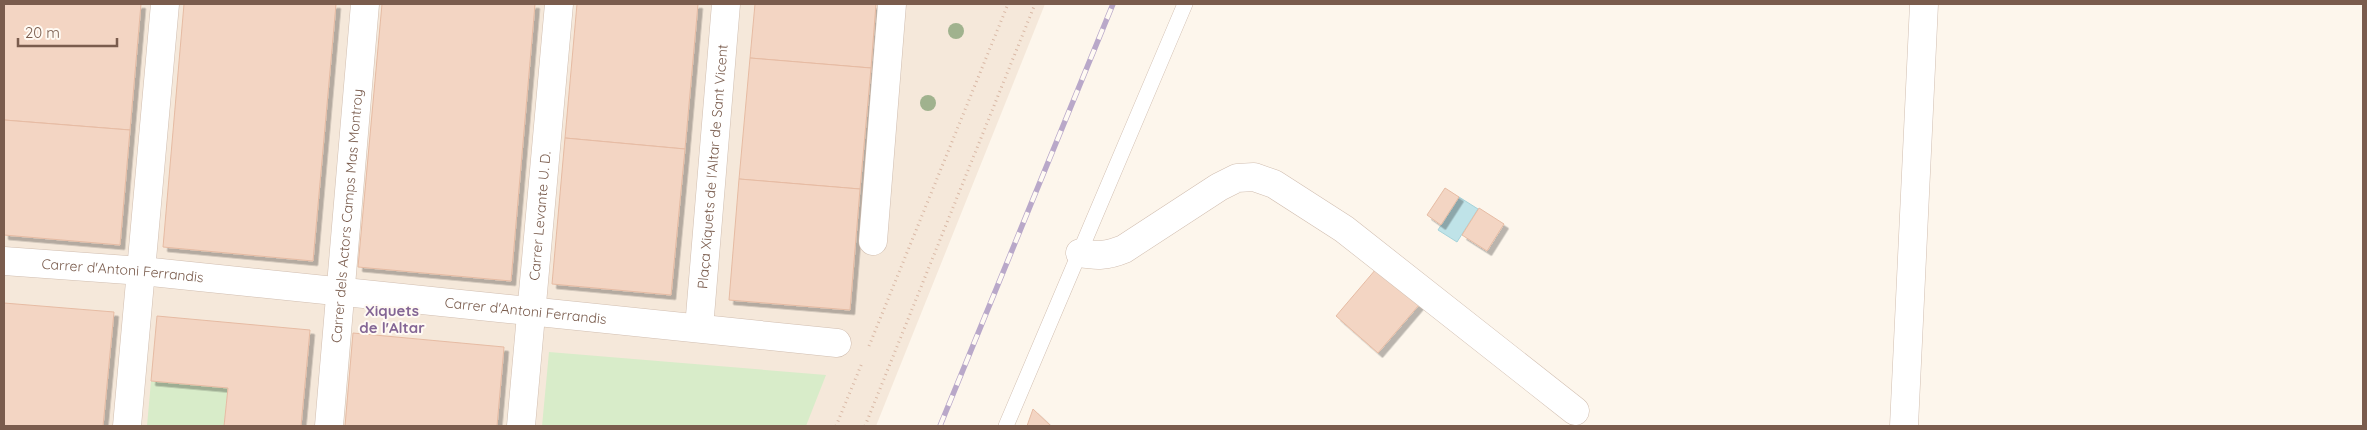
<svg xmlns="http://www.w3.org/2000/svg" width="2367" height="430" font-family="Quicksand,sans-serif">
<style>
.residential{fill:#f5e8da}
.green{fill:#d8ecc9}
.water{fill:#bfe3e8;stroke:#a5d3da}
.building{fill:#f3d5c3;stroke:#e6bba3;filter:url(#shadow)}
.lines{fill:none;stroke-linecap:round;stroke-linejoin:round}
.lane-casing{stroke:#d1beb0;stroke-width:16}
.street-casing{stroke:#d1beb0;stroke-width:29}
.path{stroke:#d9b8a5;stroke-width:3;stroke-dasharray:1 4;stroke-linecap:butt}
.lane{stroke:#fff;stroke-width:15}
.street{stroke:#fff;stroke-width:28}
.rail-casing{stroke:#b9a8c9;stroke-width:5.5}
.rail{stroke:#fffaf3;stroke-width:4;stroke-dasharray:11;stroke-linecap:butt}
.tree{fill:#a0b28e}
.labels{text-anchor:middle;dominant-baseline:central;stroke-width:4;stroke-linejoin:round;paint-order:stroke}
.street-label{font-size:14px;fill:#7a5c4d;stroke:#fffaf3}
.neighbourhood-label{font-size:15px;font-weight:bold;fill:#846695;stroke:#fffaf3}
</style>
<defs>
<filter id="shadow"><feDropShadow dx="4.5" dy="4.5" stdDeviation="0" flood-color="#0004"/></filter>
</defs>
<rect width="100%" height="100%" fill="#fdf6ec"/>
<!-- residential -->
<polygon class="residential" points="4,4 1045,4 876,426 4,426"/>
<!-- green -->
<g class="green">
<polygon points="549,352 826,375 806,426 542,426"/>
<polygon points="151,381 228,388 224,426 147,426"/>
</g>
<!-- water -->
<polygon class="water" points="1459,197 1478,209 1457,242 1438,230"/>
<!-- building -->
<g class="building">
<polygon points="4,4 141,4 130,130 4,120"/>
<polygon points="184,4 336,4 313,261 163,247"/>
<polygon points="382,4 535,4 511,281 358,267"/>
<polygon points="577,4 698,4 685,149 565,138"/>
<polygon points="755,4 876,4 871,68 750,58"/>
<polygon points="750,58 871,68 860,189 739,179"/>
<polygon points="4,120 130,130 120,245 4,235"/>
<polygon points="565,138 685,149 671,295 552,284"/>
<polygon points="739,179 860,189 850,310 729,300"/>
<polygon points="1445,188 1459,197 1441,225 1427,215"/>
<polygon points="1479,208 1504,224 1487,251 1462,235"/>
<polygon points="1376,269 1419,305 1378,353 1336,316"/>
<polygon points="4,303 114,312 103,426 4,426"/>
<polygon points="157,316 310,330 301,426 224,426 228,388 151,381"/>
<polygon points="353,333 504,347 497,426 345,426"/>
<polygon points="1033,409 1051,426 1027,426"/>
</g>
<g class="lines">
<!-- lane casing -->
<g class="lane-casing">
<polyline id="lane" points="1006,426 1185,4"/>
</g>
<!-- street casing -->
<g class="street-casing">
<g id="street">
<polyline points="873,241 892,4"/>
<path d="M1080,253C1097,256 1107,256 1124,249L1219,187L1237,178L1254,177L1274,184L1344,229L1575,411"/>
<path id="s1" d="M4,261L142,271L837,343"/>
<path id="s2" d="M699,328L726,4"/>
<polyline points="127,426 165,4"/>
<path id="s3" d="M329,426L365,4"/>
<path id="s4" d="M521,426L559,4"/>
<polyline points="1904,426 1924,4"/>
</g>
</g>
<!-- path -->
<g class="path">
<polyline points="869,346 1008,4"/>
<polyline points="836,426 862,363"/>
<polyline points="865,426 1035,4"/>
</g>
<!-- lane -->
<use href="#lane" class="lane"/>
<!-- street -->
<use href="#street" class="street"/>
<!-- rail casing -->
<g class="rail-casing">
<polyline id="rail" points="940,426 1113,4"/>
</g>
<!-- rail -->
<use href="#rail" class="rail"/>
</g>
<!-- trees -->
<g class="tree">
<circle cx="956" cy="31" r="8"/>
<circle cx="928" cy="103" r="8"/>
</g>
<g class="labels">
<!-- street labels -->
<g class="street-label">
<text stroke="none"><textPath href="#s2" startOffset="162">Plaça Xiquets de l'Altar de Sant Vicent</textPath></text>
<text stroke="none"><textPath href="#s3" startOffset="211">Carrer dels Actors Camps Mas Montroy</textPath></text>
<text stroke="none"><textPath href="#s4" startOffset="211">Carrer Levante U. D.</textPath></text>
<text stroke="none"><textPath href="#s1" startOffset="119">Carrer d'Antoni Ferrandis</textPath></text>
<text stroke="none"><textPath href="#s1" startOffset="524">Carrer d'Antoni Ferrandis</textPath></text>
</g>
<!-- neighbourhood labels -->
<g class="neighbourhood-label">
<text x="392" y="310">Xiquets<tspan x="392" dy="17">de l'Altar</tspan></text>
</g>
</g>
<!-- border -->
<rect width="2367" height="430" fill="none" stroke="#7a5c4d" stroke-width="10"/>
<!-- scale -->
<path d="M18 38v8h99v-8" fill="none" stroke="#7a5c4d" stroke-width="2.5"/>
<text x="25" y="38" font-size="15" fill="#7a5c4d" stroke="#fffaf3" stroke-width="4" paint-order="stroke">20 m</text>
</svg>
